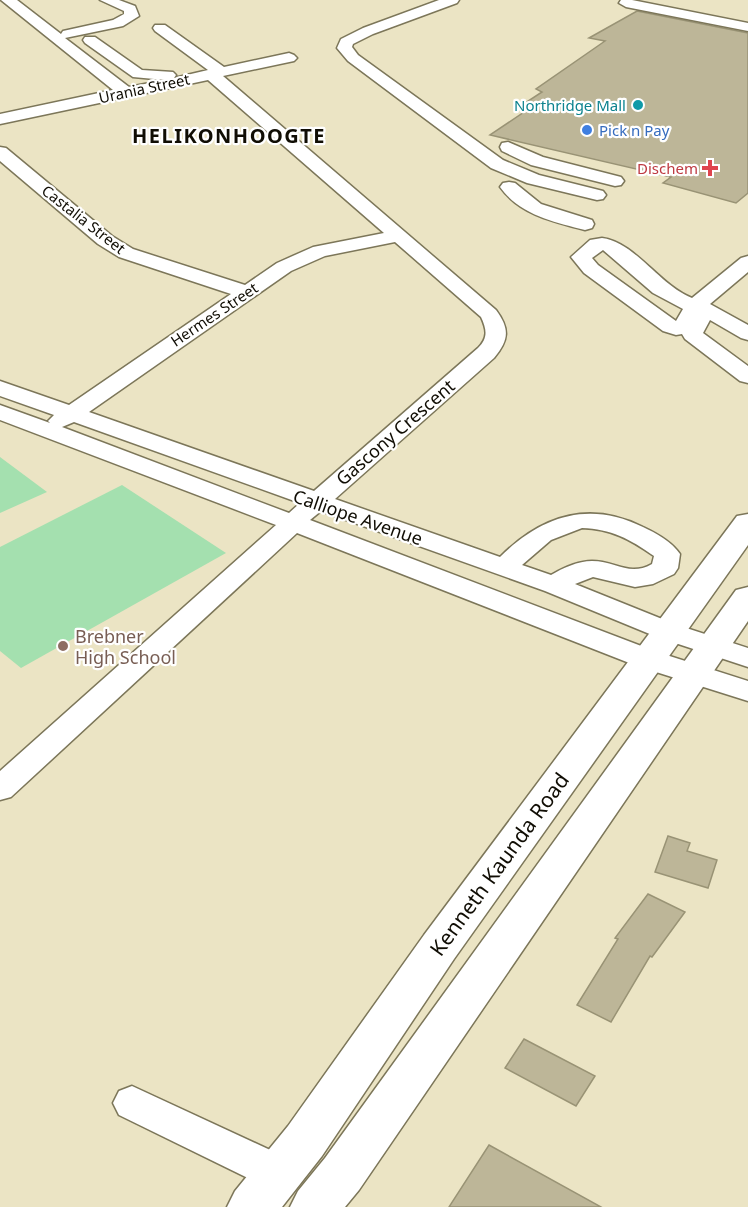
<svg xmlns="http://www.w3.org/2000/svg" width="748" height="1207" font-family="'Noto Sans',sans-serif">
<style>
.green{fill:#a4e0af}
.building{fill:#bdb698;stroke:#999375;stroke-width:1.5}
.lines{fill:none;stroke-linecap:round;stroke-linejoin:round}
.minor-casing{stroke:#7c7659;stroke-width:3}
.major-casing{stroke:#7c7659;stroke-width:3}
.minor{fill:#fff;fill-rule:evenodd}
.major{fill:#fff;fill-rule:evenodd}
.culture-dot{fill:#0f9aa8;stroke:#fff;stroke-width:2}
.shop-dot{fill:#3f7fe0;stroke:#fff;stroke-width:2}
.health-dot{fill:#e0444e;stroke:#fff;stroke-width:2}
.education-dot{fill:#8d6e63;stroke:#fff;stroke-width:2}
.labels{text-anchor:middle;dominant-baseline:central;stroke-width:4.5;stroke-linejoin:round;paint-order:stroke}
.far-street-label{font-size:15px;fill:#100d04;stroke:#fff}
.far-culture-label{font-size:15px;fill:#0d838f;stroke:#fff;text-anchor:end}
.far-shop-label{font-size:15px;fill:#366cbe;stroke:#fff;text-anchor:start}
.far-health-label{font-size:15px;fill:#be3a42;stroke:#fff;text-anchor:end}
.street-label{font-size:18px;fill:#100d04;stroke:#fff}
.education-label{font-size:18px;fill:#785e54;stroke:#fff;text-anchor:start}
.far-district-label{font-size:20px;font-weight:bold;letter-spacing:1.5px;fill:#100d04;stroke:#fff}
.near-street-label{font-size:21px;fill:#100d04;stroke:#fff}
</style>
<rect width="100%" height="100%" fill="#ebe4c4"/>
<!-- green -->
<g class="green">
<polygon points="0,457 47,492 0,513"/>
<polygon points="122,485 226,553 21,668 0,651 0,547"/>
</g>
<!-- building -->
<g class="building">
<polygon points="637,11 748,33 748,193 736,203 663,183 671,177 490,135 533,106 525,103 542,92 536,89 605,41 589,38"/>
<polygon points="668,836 690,843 687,851 717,860 708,888 655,872"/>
<polygon points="648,894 685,912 652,957 650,956 611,1022 577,1005 618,939 615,938"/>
<polygon points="524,1039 595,1076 576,1106 505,1068"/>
<polygon points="489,1145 601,1207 449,1207"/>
</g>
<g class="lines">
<!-- minor casing -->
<g class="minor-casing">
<g id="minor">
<path d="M1,0H17L61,34L63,31L113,20L124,14V11L100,0H119L135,6L139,16L123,26L65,38L129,87L165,80L133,77L85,43L83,40L85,37H95L142,70L173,72L176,75L174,78L208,70L155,31L153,28L155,25H165L224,67L289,53L294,55L297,58L294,61L223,76L496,310C510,329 509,340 494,358L335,499L500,557C541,516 589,500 643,527C656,533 672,542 680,554L678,568L674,574L653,584L635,587L593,577L575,584L677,625L748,648V667L657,637L545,591L321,511L310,520L657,652L748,681V701L637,666L297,533L11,797L0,800V771L276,525L0,420V405L50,423L48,421L54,415L0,396V381L69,405L231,294L119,257L98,244L0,161V147L6,148L112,236L133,249L245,285L277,263L313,247L384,233L208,80L0,124V114L113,90ZM395,242L481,317C487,330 488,338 478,348L314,491L89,412L291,271L325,256ZM74,422L300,503L289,513L62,427ZM582,528C611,529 630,539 654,556L652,564C629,577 616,561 592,561C578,561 563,568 551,575L522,565L551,540Z"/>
<polygon points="439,0 459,0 457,3 373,34 353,44 352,47 358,55 503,160 539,175 603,191 606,195 603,199 597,200 527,183 491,168 348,61 337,48 341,39 363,28"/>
<polygon points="621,0 632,0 748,23 748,31 626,7 619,3"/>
<polygon points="508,142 543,157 621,177 624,181 621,185 615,186 531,165 502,151 500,147 502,143"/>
<path d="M509,182L515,183L541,204L592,220L594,224L592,228L585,230C554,222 520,215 500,187L503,183Z"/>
<path d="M602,238C635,242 659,285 692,298L741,258L748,256V272L710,304L748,325V340L741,338L710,320L703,333L748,366V383L740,381L685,339L682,334L676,335L663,331L584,273L571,257L590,240ZM603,250L653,293L683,309L676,321L598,265L592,258Z"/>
<polygon points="132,1086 294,1161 300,1174 294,1187 280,1192 266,1187 119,1115 113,1103 119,1091"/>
</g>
</g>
<!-- major casing -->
<g class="major-casing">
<g id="major">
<polygon points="748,514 748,545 454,959 322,1156 282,1207 227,1207 235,1191 288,1126 424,935 737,516"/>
<polygon points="748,587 748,621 359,1190 345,1207 290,1207 298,1191 325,1158 736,590"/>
</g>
</g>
<!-- minor -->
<use href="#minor" class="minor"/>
<!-- major -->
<use href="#major" class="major"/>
</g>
<!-- markers -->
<circle class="culture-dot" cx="638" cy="105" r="6"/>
<circle class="shop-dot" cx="587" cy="130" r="6"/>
<path class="health-dot" d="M707 159h6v6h6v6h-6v6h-6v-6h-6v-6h6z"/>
<circle class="education-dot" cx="63" cy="646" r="6"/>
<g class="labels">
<!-- far-street labels -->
<g class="far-street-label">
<text transform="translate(144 88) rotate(-12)">Urania Street</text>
<text transform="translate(84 219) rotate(38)">Castalia Street</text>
<text transform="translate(214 314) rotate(-34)">Hermes Street</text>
</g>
<!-- far-culture labels -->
<g class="far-culture-label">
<text x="626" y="105">Northridge Mall</text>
</g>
<!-- far-shop labels -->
<g class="far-shop-label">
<text x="599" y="130">Pick n Pay</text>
</g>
<!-- far-health labels -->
<g class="far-health-label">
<text x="698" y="168">Dischem</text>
</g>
<!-- street labels -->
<g class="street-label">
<text transform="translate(395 432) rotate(-41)">Gascony Crescent</text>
<text transform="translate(358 517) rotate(19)">Calliope Avenue</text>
</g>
<!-- education labels -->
<g class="education-label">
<text x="75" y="636">Brebner<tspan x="75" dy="21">High School</tspan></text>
</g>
<!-- far-district labels -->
<g class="far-district-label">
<text x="229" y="135">HELIKONHOOGTE</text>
</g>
<!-- near-street labels -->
<g class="near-street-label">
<text transform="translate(499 864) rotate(-54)">Kenneth Kaunda Road</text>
</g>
</g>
</svg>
